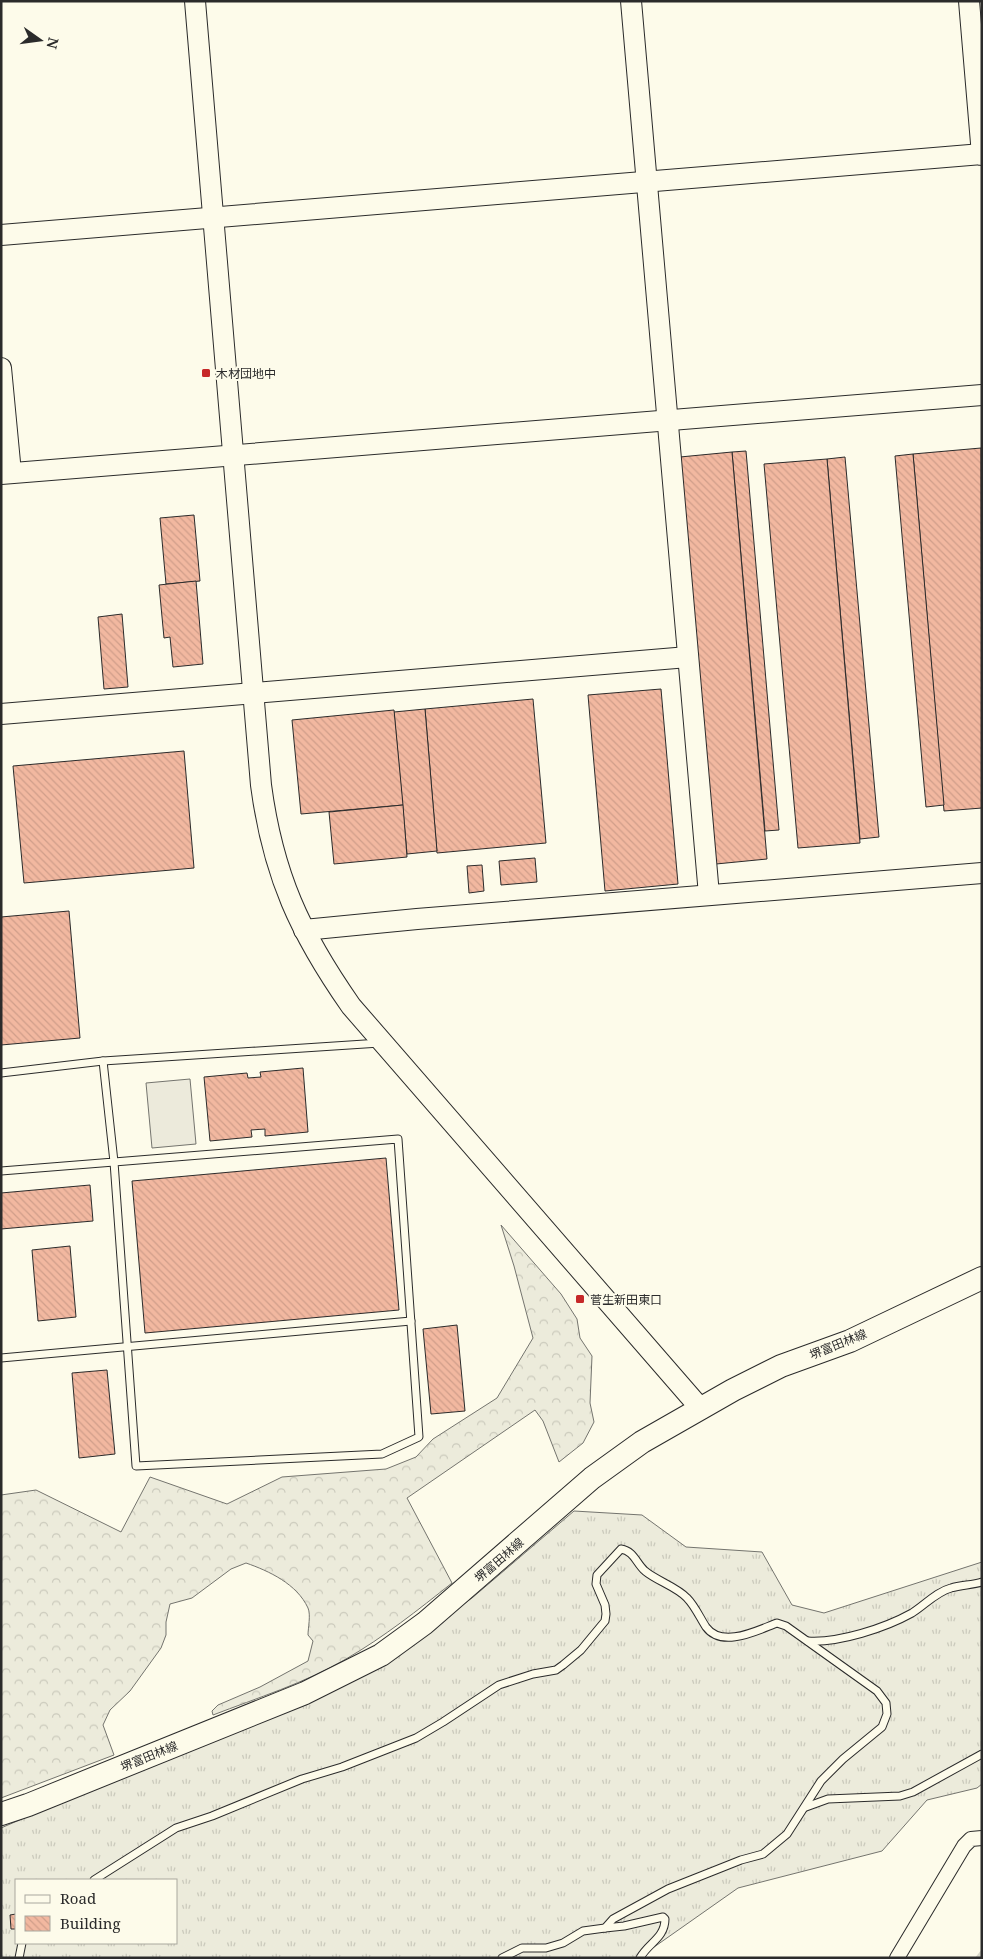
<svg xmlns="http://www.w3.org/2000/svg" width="983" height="1959" font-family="'Noto Serif','Noto Sans JP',serif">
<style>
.grass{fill:url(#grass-tufts);stroke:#74746e;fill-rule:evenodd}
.forest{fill:url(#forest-crowns);stroke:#74746e}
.parking{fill:#eceadb;stroke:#74746e}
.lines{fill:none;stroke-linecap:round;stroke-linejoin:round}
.stream{stroke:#d8d7c9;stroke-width:5}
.building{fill:url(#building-back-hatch);stroke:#2b2b2b}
.lane-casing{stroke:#2b2b2b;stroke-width:9}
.street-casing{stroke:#2b2b2b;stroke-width:16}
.secondary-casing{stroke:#2b2b2b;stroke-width:22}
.primary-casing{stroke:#2b2b2b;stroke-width:24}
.lane{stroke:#fdfbea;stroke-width:7}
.street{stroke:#fdfbea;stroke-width:14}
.secondary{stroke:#fdfbea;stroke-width:20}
.primary{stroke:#fdfbea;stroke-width:22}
.poi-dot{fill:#c62828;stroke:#fdfbea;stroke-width:2}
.labels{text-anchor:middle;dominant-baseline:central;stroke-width:4;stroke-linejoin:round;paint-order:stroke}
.poi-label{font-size:12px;fill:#2b2b2b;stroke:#fdfbea;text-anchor:start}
.street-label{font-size:12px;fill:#2b2b2b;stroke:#fdfbea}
</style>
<defs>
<pattern id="grass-tufts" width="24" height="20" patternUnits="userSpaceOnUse" patternTransform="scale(1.25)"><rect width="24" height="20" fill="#ecebdb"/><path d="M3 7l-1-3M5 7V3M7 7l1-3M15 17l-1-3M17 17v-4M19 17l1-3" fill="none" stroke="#cbcabc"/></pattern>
<pattern id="forest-crowns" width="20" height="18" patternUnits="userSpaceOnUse" patternTransform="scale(1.25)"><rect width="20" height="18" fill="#ecebdb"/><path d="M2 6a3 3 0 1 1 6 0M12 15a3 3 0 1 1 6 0" fill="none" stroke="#cbcabc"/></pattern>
<pattern id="building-back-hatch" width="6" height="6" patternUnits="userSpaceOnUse" patternTransform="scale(1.25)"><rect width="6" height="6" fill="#f2b8a0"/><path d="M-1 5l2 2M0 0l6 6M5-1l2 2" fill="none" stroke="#d09e8a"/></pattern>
</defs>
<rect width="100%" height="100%" fill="#fdfbea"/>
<!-- grass -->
<path class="grass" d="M574,1511L642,1515L686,1547L762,1552L792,1605L824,1613L982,1562V1784L977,1788L927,1800L882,1851L738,1888L647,1952L644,1958H1V1828L54,1805L433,1625L472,1598ZM16,1880H176V1943H16Z"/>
<!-- forest -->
<path class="forest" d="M501,1225L561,1294L577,1319L580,1338L592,1356L590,1403L594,1422L583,1443L559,1462L543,1421L535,1410L407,1498L452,1583C418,1610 384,1637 346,1659C305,1683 257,1698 213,1715L212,1711L218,1705L260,1687L308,1661L313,1641L308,1635C308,1628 311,1615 308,1608C297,1584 269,1571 246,1563L231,1569L192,1598L170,1604L166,1622V1635L161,1648L130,1691L110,1710L103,1725L114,1755L1,1798V1495L36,1490L121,1532L150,1477L227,1504L282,1477L386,1469L416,1457L433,1439L497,1398L533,1338L514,1266Z"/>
<!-- parking -->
<polygon class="parking" points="190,1079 196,1144 152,1148 146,1083"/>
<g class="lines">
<!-- stream -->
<polyline class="stream" points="978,1958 982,1953"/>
</g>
<!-- building -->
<g class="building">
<polygon points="981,448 982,808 944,811 913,454"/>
<polygon points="746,451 779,830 765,831 732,452"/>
<polygon points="732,452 767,859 716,864 680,457"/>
<polygon points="913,454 944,805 926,807 895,456"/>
<polygon points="845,457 879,837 860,839 827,459"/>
<polygon points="827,459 860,843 798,848 764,464"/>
<polygon points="194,515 200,581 166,584 160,518"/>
<polygon points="196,581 203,664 173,667 170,637 164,638 159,585"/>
<polygon points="122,614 128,687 104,689 98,617"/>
<polygon points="661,689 678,884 605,891 588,695"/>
<polygon points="533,699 546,843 437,853 425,709"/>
<polygon points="425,709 437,851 407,854 394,712"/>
<polygon points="394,710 403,805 301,814 292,720"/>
<polygon points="184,751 194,868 24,883 13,766"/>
<polygon points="403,805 407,857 334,864 329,812"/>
<polygon points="535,858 537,882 501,885 499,861"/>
<polygon points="482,865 484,891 469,893 467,866"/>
<polygon points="69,911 80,1038 1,1045 1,917"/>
<polygon points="303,1068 308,1132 265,1136 265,1129 251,1130 252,1137 210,1141 204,1077 247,1073 248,1078 261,1077 260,1072"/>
<polygon points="386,1158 399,1310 145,1333 132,1181"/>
<polygon points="90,1185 93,1221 1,1229 1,1193"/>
<polygon points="70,1246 76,1317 38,1321 32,1250"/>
<polygon points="457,1325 465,1411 431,1414 423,1329"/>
<polygon points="107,1370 115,1454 79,1458 72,1373"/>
<polygon points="16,1914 16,1929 11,1929 10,1915"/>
</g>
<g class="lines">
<!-- lane casing -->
<g class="lane-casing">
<g id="lane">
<polyline points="1,1073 103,1061 380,1043"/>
<polygon points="398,1139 419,1437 382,1454 136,1466 114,1162"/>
<polyline points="1,1171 114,1162 103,1061"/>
<polyline points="1,1358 411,1321"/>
<path d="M808,1641C839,1643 885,1628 912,1613C925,1605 936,1592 951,1588C961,1585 972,1585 982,1582"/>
<polyline points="806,1807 828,1799 900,1796 913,1792 982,1754"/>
<path d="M94,1880L176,1828L212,1816L302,1779L342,1767L416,1738L443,1722L499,1685L533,1674L556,1670L563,1665L581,1650L605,1621L606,1614L605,1605L596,1584L597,1575L621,1549C634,1551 636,1563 645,1571C657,1581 677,1587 687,1598C695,1606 700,1618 706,1627C722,1649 758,1630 777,1623L786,1626L877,1691L886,1703L887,1714L882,1727L843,1759L821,1781L787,1834L763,1854L741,1860L668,1889L613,1919L605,1928L583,1931L563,1943L546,1948H522L502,1958"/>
<path d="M605,1928L624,1926L663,1917L665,1919C665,1938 648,1943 640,1958"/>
<polyline points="19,1958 22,1943"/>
</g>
</g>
<!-- street casing -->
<g class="street-casing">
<polyline id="street" points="897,1958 964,1846 971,1839 982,1838"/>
</g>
<!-- secondary casing -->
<g class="secondary-casing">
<g id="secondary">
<path d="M195,1L261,785C273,875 300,933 351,1006L701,1409"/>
<polyline points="631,1 709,895"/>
<polyline points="969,1 982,155"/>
<polyline points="1,235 982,154"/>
<polyline points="1,368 11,473"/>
<polyline points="1,474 982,395"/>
<polyline points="1,714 688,657"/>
<polyline points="304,930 417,919 982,873"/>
</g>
</g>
<!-- primary casing -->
<g class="primary-casing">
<polyline id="primary" points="1,1814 28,1805 305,1693 381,1655 425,1623 592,1478 642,1442 733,1390 781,1366 850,1341 982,1278"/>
</g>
<!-- lane -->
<use href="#lane" class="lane"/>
<!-- street -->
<use href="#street" class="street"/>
<!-- secondary -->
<use href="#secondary" class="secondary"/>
<!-- primary -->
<use href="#primary" class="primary"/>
</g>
<!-- markers -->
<g class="poi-dot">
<rect x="201" y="368" width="10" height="10" rx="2.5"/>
<rect x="575" y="1294" width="10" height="10" rx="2.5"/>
</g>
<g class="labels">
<!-- poi labels -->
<g class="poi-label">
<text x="216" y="373">木材団地中</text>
<text x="590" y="1299">菅生新田東口</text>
</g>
<!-- street labels -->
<g class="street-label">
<text transform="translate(838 1344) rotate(-22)">堺富田林線</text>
<text transform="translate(499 1560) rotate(-41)">堺富田林線</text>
<text transform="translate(149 1756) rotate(-22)">堺富田林線</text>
</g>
</g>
<!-- border -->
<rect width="983" height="1959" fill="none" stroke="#2b2b2b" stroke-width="5"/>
<!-- legend -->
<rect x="15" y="1879" width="162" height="65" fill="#fdfbea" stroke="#a9a89e"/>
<rect x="25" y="1895" width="25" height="8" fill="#fdfbea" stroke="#a9a89e"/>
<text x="60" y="1904" font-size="15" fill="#2b2b2b">Road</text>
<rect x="25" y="1916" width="25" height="15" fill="url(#building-back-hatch)" stroke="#a9a89e"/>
<text x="60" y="1929" font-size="15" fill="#2b2b2b">Building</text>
<!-- north arrow -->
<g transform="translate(40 40) rotate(104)" stroke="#fdfbea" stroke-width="4" paint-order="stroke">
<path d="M0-4L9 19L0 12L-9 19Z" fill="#2b2b2b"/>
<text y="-8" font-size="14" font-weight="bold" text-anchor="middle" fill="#2b2b2b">N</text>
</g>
</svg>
